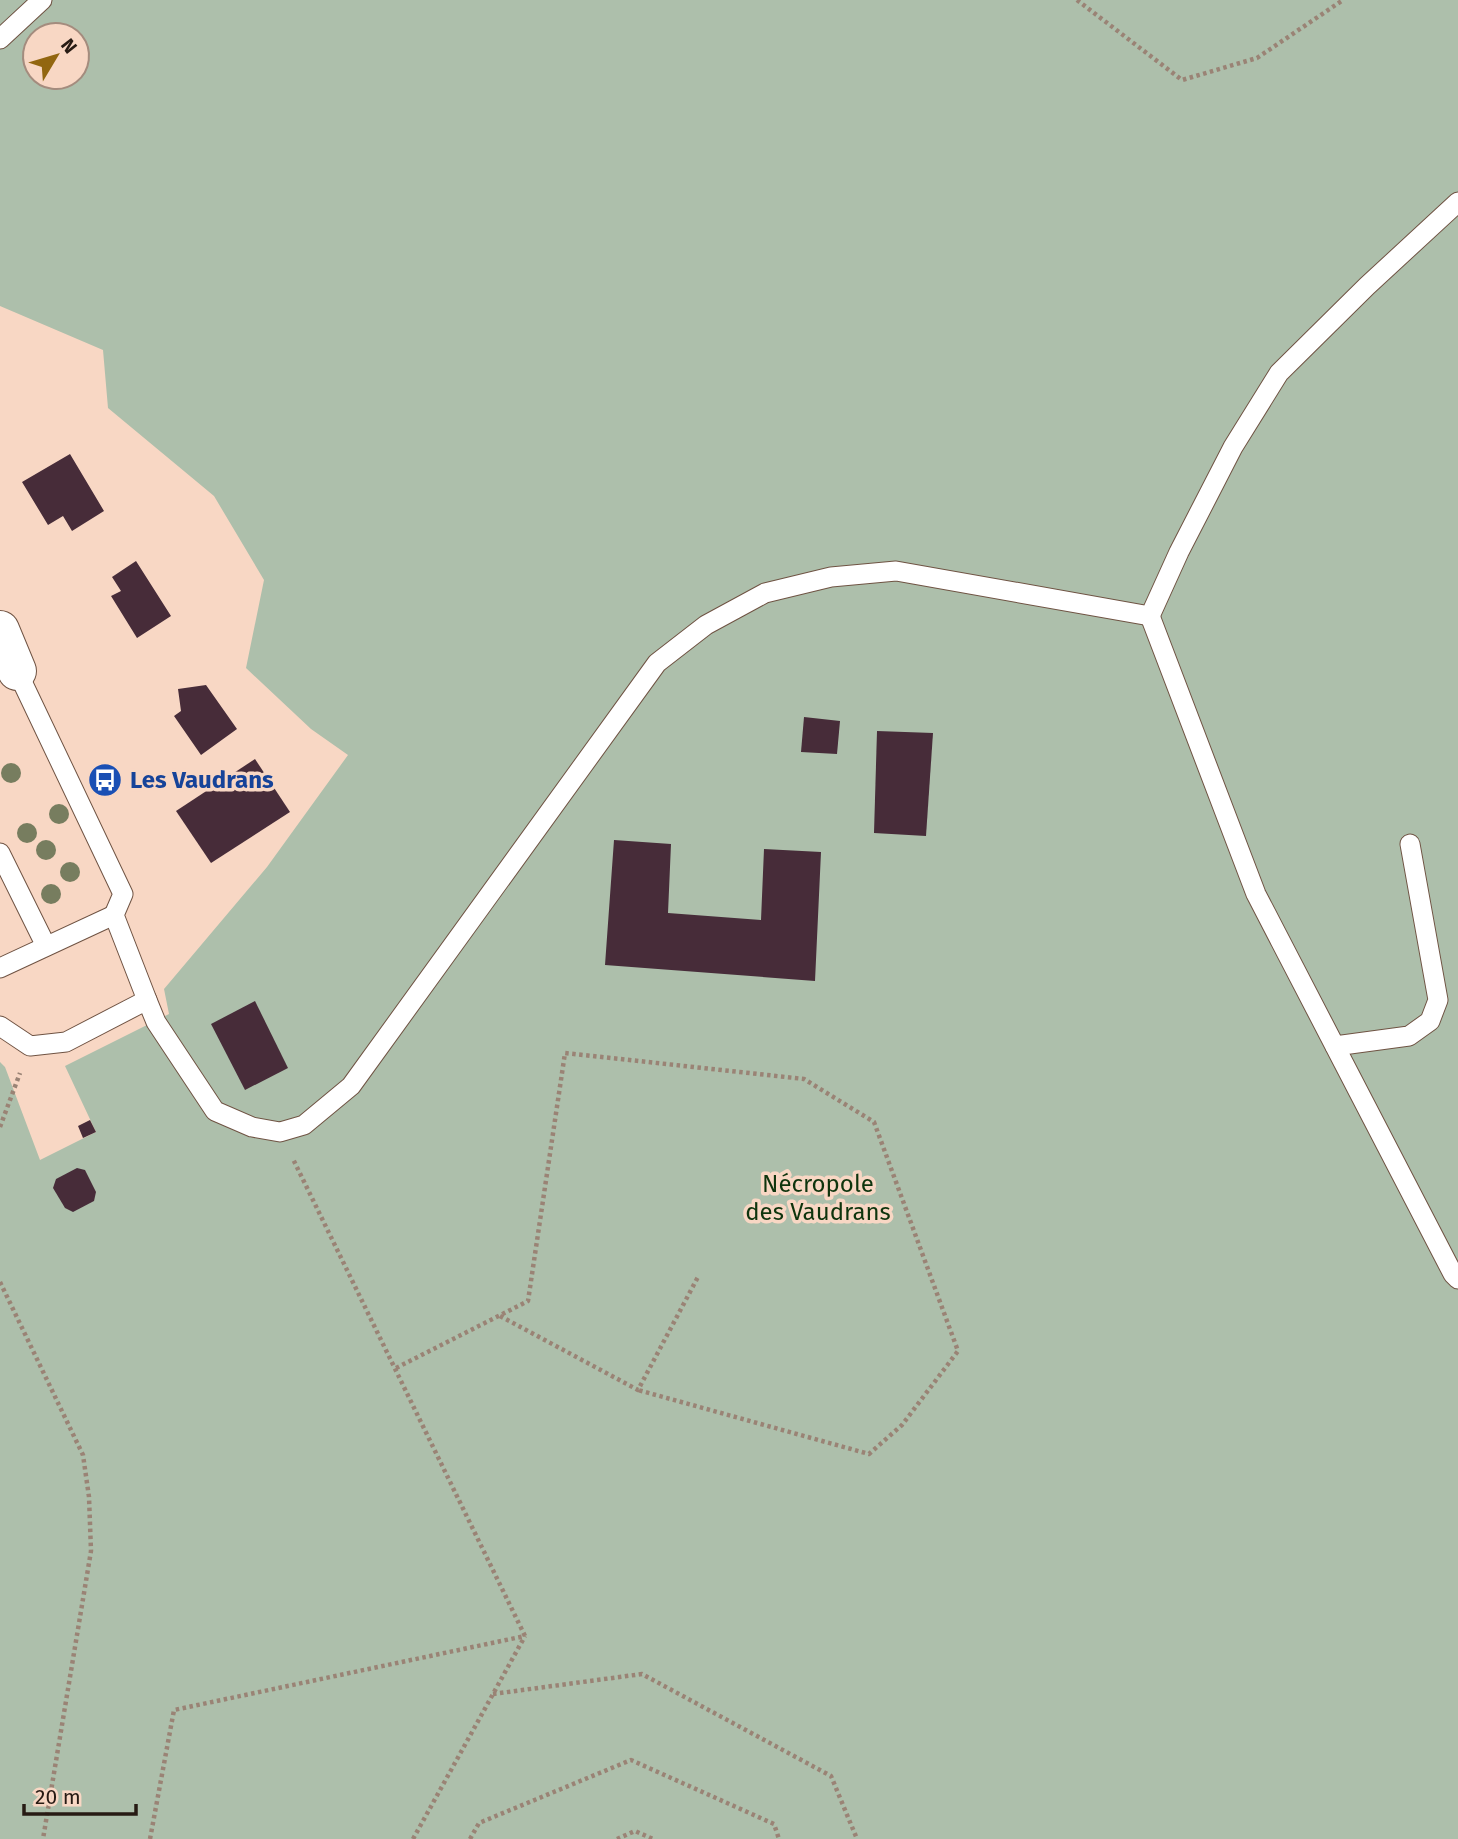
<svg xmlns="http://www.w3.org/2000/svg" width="1458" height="1839" font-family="'Fira Sans',sans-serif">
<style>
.green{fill:#adbfab;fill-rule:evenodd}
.building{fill:#472c39}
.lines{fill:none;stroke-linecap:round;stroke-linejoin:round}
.service-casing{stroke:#6f5343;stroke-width:21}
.minor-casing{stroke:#6f5343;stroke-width:40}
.path{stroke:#9a8375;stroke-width:4.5;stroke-dasharray:3.5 3.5;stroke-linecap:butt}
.service{stroke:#fff;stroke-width:19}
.minor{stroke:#fff;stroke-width:38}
.tree{fill:#777d5f}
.labels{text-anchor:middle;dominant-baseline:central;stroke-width:7;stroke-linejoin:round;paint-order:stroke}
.transit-label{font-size:24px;font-weight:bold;fill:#164399;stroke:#f8d7c4;text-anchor:start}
.park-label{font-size:24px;fill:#0e340d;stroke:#f8d7c4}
</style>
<rect width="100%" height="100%" fill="#f8d7c4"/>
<!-- green -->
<path class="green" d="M0,0H1458V1839H0V1062L5,1067L40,1160L96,1132L65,1066L169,1014L164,989L267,867L348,755L311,729L246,668L264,580L214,496L108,408L103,350L0,306ZM35,35H77V77H35Z"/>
<!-- building -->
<g class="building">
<polygon points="70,454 104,511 72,531 63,516 48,525 22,482"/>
<polygon points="136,561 171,616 137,638 111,596 121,591 112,577"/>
<polygon points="206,685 237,729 201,755 174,716 181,711 178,689"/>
<polygon points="804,717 840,721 837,754 801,752"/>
<polygon points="877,731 933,733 926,836 874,833"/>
<polygon points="255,759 290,812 211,863 176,811"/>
<polygon points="614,840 671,844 668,913 761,920 764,849 821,852 815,981 605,965"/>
<polygon points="255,1001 288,1068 245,1090 211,1024"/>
<polygon points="90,1120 96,1132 83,1138 78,1126"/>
<polygon points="77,1168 85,1170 96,1192 94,1201 73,1212 65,1208 53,1188 56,1179"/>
</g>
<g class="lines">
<!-- service casing -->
<g class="service-casing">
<g id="service">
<polyline points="0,39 42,0"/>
<polyline points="1150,616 1256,894 1453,1274 1458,1279"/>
<polyline points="0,853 46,946"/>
<polyline points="0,968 114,915"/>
<polyline points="147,1000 156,1022 215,1111 252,1127 280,1132 304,1125 351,1086 657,663 706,625 765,593 831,577 896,571 1150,616 1179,552 1233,447 1279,373 1367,286 1458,202"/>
<polyline points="0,1026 30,1046 66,1042 147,1000 114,915 123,894 17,671 11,674"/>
<polyline points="1335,1046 1409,1036 1430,1021 1438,1000 1410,844"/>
</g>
</g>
<!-- minor casing -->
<g class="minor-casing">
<polyline id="minor" points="0,630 17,671"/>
</g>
<!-- path -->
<g class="path">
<polyline points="1077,0 1182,80 1257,58 1343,0"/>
<polyline points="0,1127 20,1073"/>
<polyline points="0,1282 83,1455 89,1497 91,1551 43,1839"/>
<polyline points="500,1316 638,1390 699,1275"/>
<polyline points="396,1368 528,1301 565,1053 804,1079 874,1122 958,1351 902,1425 869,1454 638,1390"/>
<polyline points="493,1694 642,1674 831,1776 857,1839"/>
<polyline points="150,1839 174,1710 525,1636 293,1159"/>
<polyline points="413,1839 525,1636"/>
<polyline points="470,1839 479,1823 631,1760 774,1824 779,1839"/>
<polyline points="617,1839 635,1831 653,1839"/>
</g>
<!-- service -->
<use href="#service" class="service"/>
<!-- minor -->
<use href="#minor" class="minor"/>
</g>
<!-- trees -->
<g class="tree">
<circle cx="11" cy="773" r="10"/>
<circle cx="59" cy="814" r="10"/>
<circle cx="27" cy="833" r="10"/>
<circle cx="46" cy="850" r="10"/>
<circle cx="70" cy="872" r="10"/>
<circle cx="51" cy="894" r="10"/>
</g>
<!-- icons -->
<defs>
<g id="bus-disc" transform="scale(1.75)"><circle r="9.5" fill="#1a4fb4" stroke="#f8d7c4"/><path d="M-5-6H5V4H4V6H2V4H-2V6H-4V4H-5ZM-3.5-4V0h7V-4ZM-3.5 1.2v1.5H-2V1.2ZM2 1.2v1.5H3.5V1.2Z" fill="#fff"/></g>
</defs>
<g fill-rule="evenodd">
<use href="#bus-disc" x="105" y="780"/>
</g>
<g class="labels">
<!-- transit labels -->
<g class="transit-label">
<text x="130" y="780">Les Vaudrans</text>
</g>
<!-- park labels -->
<g class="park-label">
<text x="818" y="1184">Nécropole<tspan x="818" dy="28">des Vaudrans</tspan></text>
</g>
</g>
<!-- north arrow -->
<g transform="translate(56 56) rotate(52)"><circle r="33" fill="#f8d7c4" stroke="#a48c7e" stroke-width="2"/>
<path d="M0-5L12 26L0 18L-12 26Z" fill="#926610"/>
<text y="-10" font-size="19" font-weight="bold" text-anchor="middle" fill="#271b14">N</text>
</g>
<!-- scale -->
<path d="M24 1804v10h112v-10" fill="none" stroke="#271b14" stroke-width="3.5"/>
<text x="35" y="1804" font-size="21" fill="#271b14" stroke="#f8d7c4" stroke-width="5" paint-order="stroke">20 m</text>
</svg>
